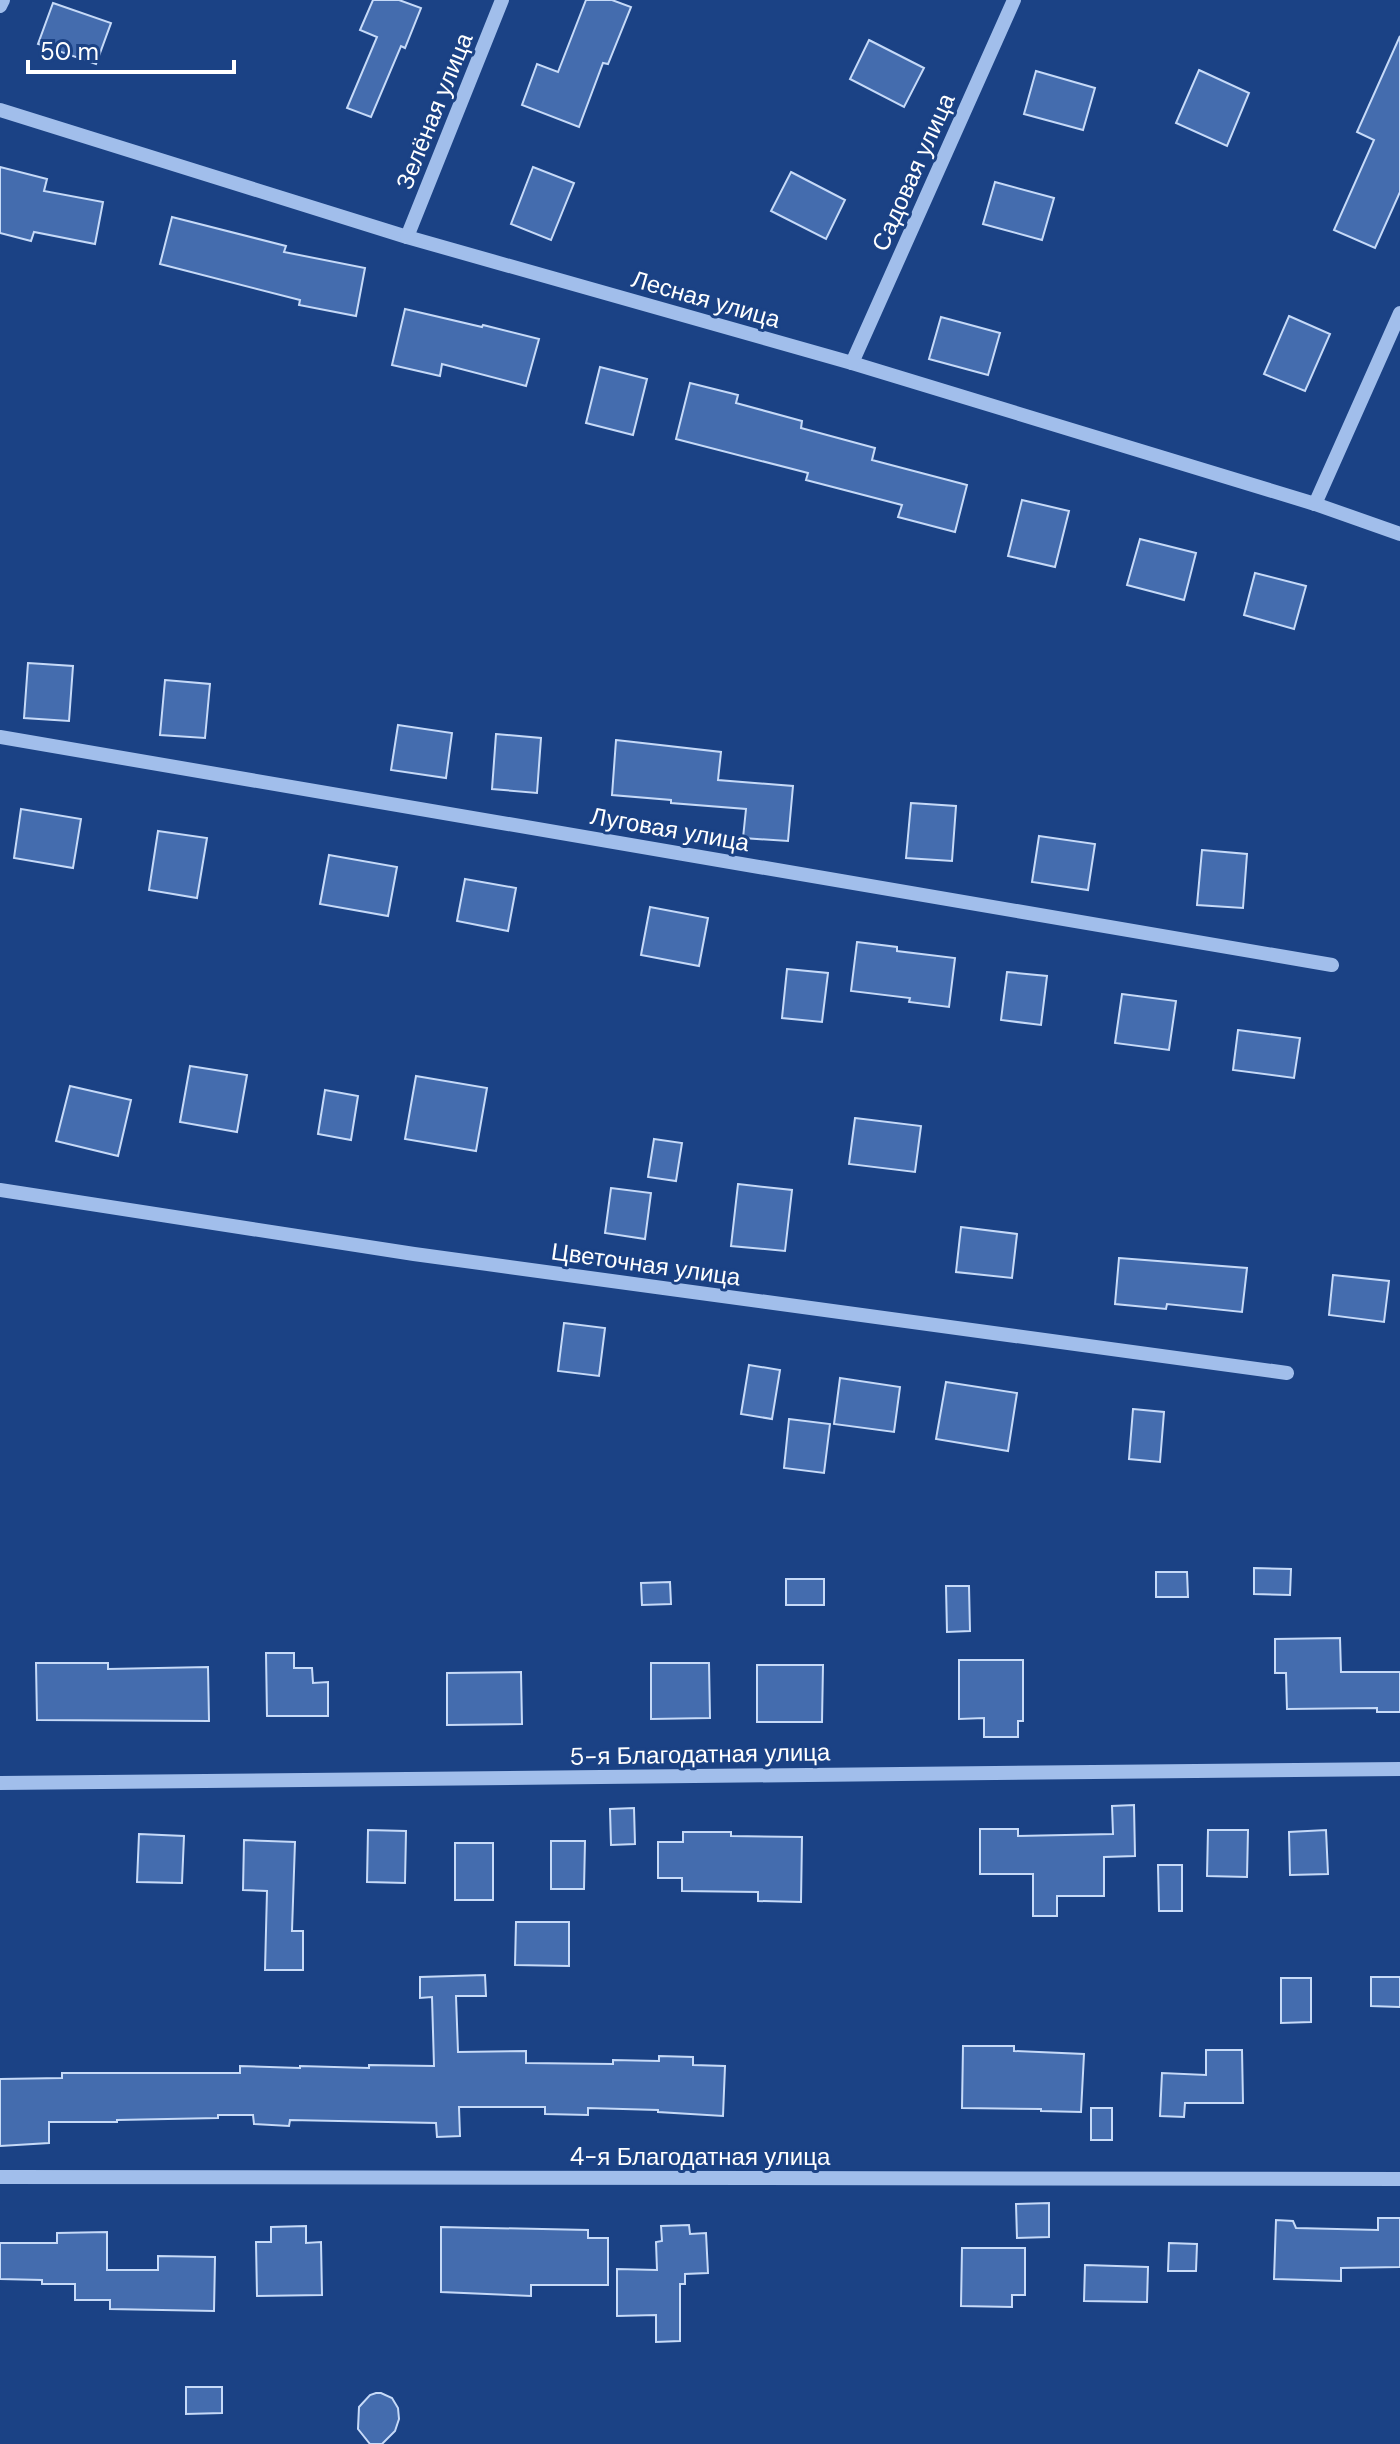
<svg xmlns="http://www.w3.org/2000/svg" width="1400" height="2444" font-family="'DM Sans',sans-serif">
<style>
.building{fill:#446cae;stroke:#c6daf8;stroke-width:2}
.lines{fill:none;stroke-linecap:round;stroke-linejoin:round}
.minor{stroke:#a1beeb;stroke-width:14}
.labels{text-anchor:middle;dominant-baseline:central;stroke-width:6;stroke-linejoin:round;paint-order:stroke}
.street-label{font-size:24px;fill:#fff;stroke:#1b4285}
</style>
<rect width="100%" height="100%" fill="#1b4285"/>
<!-- building -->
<g class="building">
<polygon points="373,0 399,0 421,8 405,48 401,46 371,117 347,108 377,37 360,30"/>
<polygon points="586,0 612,0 631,7 608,64 603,63 579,127 522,105 537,64 558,72"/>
<polygon points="53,3 111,23 96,64 38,44"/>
<polygon points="1400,36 1400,192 1375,248 1334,230 1374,140 1357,132"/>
<polygon points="869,40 924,68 904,107 850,79"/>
<polygon points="1199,70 1249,93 1227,146 1176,123"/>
<polygon points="1036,71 1095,88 1083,130 1024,114"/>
<polygon points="0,167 47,179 44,191 103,202 95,244 34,232 31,241 0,233"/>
<polygon points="533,167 574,183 551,240 511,224"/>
<polygon points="791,172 845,200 826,239 771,211"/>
<polygon points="995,182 1054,198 1042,240 983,224"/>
<polygon points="172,217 286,246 284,252 365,268 356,316 299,305 300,300 160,264"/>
<polygon points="405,309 482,327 483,325 539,339 526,386 442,364 440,376 392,365"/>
<polygon points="1289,316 1330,334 1305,391 1264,374"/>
<polygon points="941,317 1000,333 988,375 929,359"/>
<polygon points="600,367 647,379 633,435 586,423"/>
<polygon points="690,383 738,395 736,403 802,421 801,428 875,448 872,460 967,485 955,532 898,517 902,505 806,480 808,473 676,439"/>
<polygon points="1022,500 1069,511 1055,567 1008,556"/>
<polygon points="1140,539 1196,553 1184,600 1127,585"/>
<polygon points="1255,573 1306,586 1294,629 1244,615"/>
<polygon points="28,663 73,666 69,721 24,718"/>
<polygon points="165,680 210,684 205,738 160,735"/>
<polygon points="398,725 452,733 446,778 391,770"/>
<polygon points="496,734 541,738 537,793 492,789"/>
<polygon points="616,740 721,752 718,780 793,786 788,841 743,838 746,809 671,803 671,800 612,795"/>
<polygon points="911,803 956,806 952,861 906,858"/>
<polygon points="21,809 81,819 73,868 14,858"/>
<polygon points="158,831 207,838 197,898 149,890"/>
<polygon points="1039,836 1095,844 1088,890 1032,882"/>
<polygon points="1202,850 1247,854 1243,908 1197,905"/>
<polygon points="329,855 397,867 388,916 320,904"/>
<polygon points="465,879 516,888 508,931 457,921"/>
<polygon points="650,907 708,918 699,966 641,955"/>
<polygon points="857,942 897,947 897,951 955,958 949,1007 909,1002 910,998 851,991"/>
<polygon points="787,969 828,973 822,1022 782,1018"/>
<polygon points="1007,972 1047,976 1041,1025 1001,1020"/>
<polygon points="1122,994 1176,1001 1169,1050 1115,1043"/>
<polygon points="1238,1030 1300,1038 1294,1078 1233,1070"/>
<polygon points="190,1066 247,1075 237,1132 180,1122"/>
<polygon points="416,1076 487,1088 476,1151 405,1139"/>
<polygon points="70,1086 131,1100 118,1156 56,1141"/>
<polygon points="325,1090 358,1096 351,1140 318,1134"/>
<polygon points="855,1118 921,1126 915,1172 849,1164"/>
<polygon points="654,1139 682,1143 676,1181 648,1177"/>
<polygon points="738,1184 792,1190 785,1251 731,1246"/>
<polygon points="611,1188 651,1193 645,1239 605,1233"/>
<polygon points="961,1227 1017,1234 1012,1278 956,1272"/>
<polygon points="1119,1258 1247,1268 1242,1312 1167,1304 1166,1309 1115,1304"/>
<polygon points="1333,1275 1389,1281 1384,1322 1329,1315"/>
<polygon points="564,1323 605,1328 599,1376 558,1371"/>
<polygon points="749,1365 780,1370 772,1419 741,1414"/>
<polygon points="840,1378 900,1387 894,1432 834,1424"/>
<polygon points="946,1382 1017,1393 1008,1451 936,1439"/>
<polygon points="1133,1409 1164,1412 1160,1462 1129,1459"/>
<polygon points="789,1419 830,1424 824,1473 784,1468"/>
<polygon points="1254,1568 1291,1569 1290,1595 1254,1594"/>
<polygon points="1156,1572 1187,1572 1188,1597 1156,1597"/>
<rect x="786" y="1579" width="38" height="26"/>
<polygon points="670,1582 671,1604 642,1605 641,1583"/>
<polygon points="946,1586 969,1586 970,1631 947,1632"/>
<polygon points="1340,1638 1341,1672 1400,1672 1400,1712 1377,1712 1377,1708 1287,1709 1286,1673 1275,1673 1275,1639"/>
<polygon points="266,1653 294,1653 294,1668 312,1668 313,1683 328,1682 328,1716 267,1716"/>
<polygon points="959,1660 1023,1660 1023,1721 1018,1721 1018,1737 984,1737 984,1718 959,1719"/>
<polygon points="36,1663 108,1663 108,1669 208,1667 209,1721 37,1720"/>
<polygon points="651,1663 709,1663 710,1718 651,1719"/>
<polygon points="757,1665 823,1665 822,1722 757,1722"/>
<polygon points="521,1672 522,1724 447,1725 447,1673"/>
<polygon points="1134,1805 1135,1856 1104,1857 1104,1896 1057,1896 1057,1916 1033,1916 1033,1874 980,1874 980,1829 1018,1829 1018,1836 1113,1834 1112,1806"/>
<polygon points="634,1808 635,1844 611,1845 610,1809"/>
<polygon points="368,1830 406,1831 405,1883 367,1882"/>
<polygon points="1208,1830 1248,1830 1247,1877 1207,1876"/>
<polygon points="1326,1830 1328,1874 1290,1875 1289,1832"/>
<polygon points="683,1832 731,1832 731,1836 802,1837 801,1902 758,1901 758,1892 682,1891 682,1878 658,1878 658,1842 683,1842"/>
<polygon points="139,1834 184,1836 182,1883 137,1882"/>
<polygon points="244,1840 295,1842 292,1931 303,1931 303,1970 265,1970 267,1891 243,1890"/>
<polygon points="551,1841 585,1841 584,1889 551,1889"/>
<rect x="455" y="1843" width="38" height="57"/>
<polygon points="1158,1865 1182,1865 1182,1911 1159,1911"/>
<polygon points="516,1922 569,1922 569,1966 515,1965"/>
<polygon points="485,1975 486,1996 456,1996 458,2052 526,2051 526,2063 613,2064 613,2060 659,2061 659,2056 693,2057 693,2065 725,2066 723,2116 658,2112 658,2110 588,2108 588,2115 545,2114 545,2107 459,2107 460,2136 437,2137 436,2123 290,2120 289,2126 254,2124 253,2115 218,2115 218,2118 117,2120 117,2122 49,2122 49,2143 0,2146 0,2079 62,2078 62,2073 240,2073 240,2066 300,2068 300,2066 369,2068 369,2065 434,2066 432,1997 420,1998 420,1977"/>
<polygon points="1371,1977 1400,1977 1400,2007 1371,2006"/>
<polygon points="1281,1978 1311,1978 1311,2022 1281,2023"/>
<polygon points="963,2046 1014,2046 1014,2051 1084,2054 1081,2112 1041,2111 1041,2109 962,2108"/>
<polygon points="1206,2050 1242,2050 1243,2103 1185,2103 1184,2117 1160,2116 1162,2073 1206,2075"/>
<rect x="1091" y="2108" width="21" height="32"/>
<polygon points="1049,2203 1049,2237 1017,2238 1016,2204"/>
<polygon points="1378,2218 1400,2218 1400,2267 1341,2268 1341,2281 1274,2279 1276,2220 1293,2221 1296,2228 1378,2230"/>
<polygon points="689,2225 690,2234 706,2233 708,2273 685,2274 685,2284 680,2284 680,2341 656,2342 656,2315 617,2316 617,2269 657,2270 656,2242 662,2241 661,2226"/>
<polygon points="306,2226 306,2243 321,2242 322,2295 257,2296 256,2242 271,2242 271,2227"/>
<polygon points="441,2227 588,2230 588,2238 608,2238 608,2285 531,2285 531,2296 441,2292"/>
<polygon points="107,2232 107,2270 158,2270 158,2256 215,2257 214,2311 110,2309 110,2300 75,2300 75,2284 42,2284 42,2280 0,2279 0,2243 57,2243 57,2233"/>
<polygon points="1169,2243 1197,2244 1196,2271 1168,2271"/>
<polygon points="962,2248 1025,2248 1025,2295 1012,2295 1012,2307 961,2306"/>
<polygon points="1085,2265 1148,2267 1147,2302 1084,2301"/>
<polygon points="186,2387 222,2387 222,2413 186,2414"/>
<polygon points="376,2393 381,2393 392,2398 398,2408 399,2419 395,2431 382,2444 370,2444 358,2429 359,2407 370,2395"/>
</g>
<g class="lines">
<!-- minor -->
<g class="minor">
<polyline points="0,6 3,0"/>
<polyline points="0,110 407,237 852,363 1315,504 1400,534"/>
<polyline points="407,237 502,0"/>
<polyline points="852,363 1014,0"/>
<polyline points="1315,504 1400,313"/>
<polyline points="0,737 1332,965"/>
<polyline points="0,1190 414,1254 1287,1373"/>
<polyline points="0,1783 1400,1769"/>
<polyline points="0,2177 1400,2179"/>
</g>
</g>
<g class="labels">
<!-- street labels -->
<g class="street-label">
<text transform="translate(434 111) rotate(-68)">Зелёная улица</text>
<text transform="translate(913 172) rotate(-66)">Садовая улица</text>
<text transform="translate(706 299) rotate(16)">Лесная улица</text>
<text transform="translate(670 829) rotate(10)">Луговая улица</text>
<text transform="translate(646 1264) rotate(8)">Цветочная улица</text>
<text transform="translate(700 1754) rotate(-1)">5-я Благодатная улица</text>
<text x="700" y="2156">4-я Благодатная улица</text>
</g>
</g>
<!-- scale -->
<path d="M28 60v12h206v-12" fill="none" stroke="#ffffff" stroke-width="4"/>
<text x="40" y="60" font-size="24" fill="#ffffff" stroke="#1b4285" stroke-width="6" paint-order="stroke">50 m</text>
</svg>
